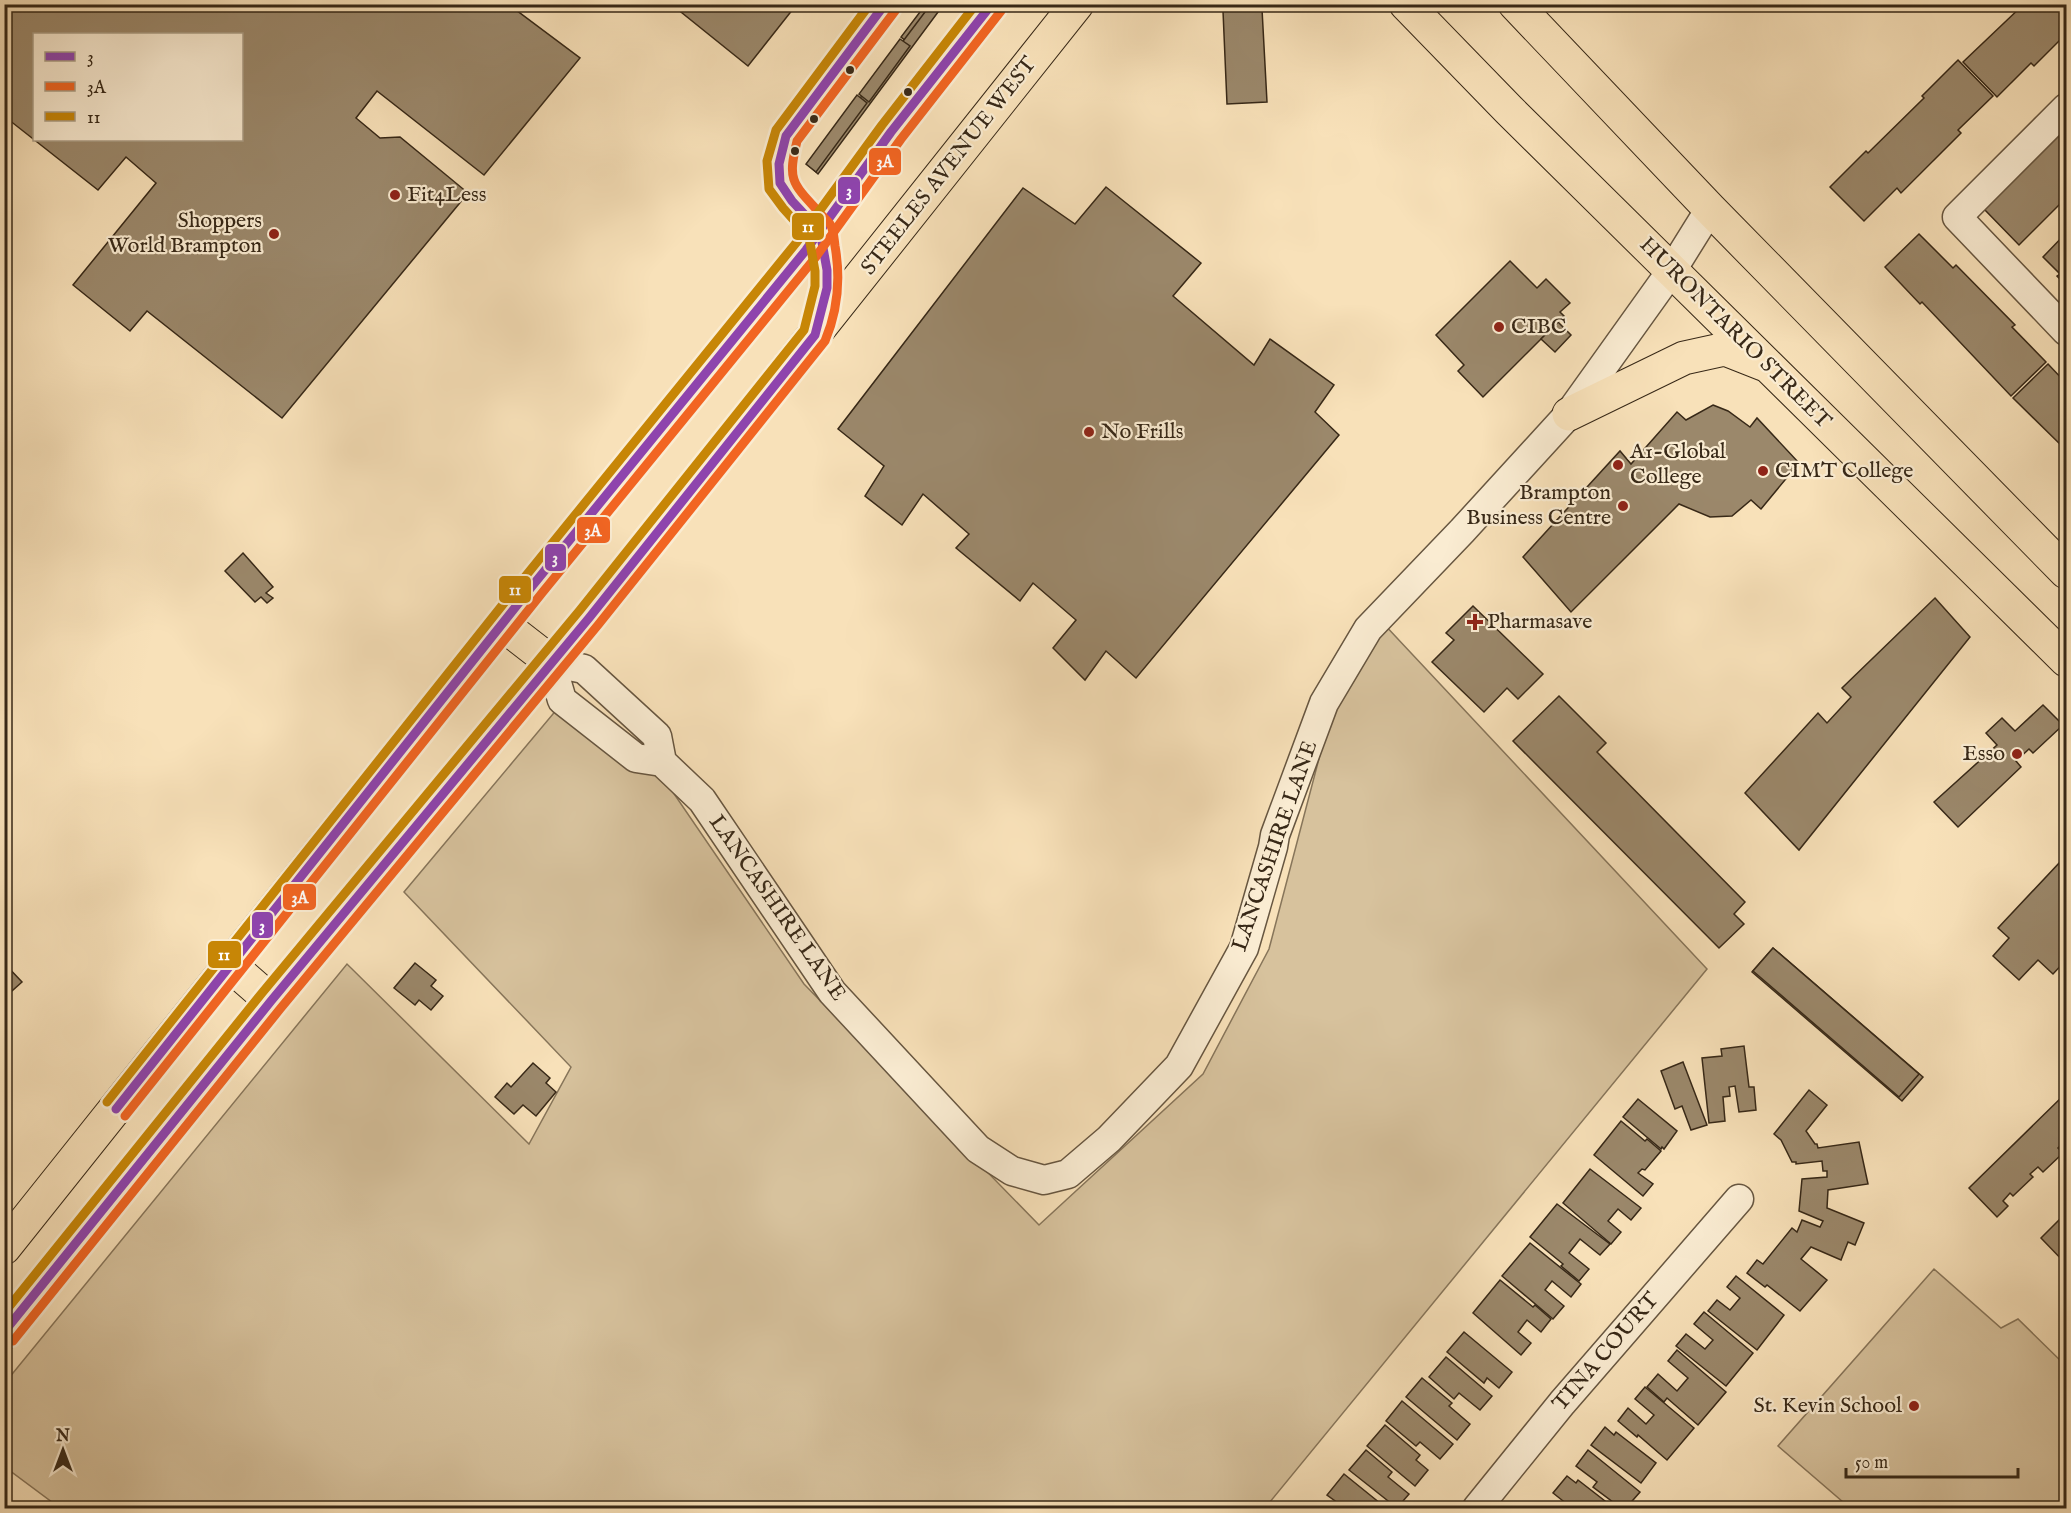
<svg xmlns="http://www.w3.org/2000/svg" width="2071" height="1513" font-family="'IM FELL English',serif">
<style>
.green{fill:#d7c29d;stroke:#87755a;stroke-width:1.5}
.building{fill:#9b886b;stroke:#372817;stroke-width:1.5;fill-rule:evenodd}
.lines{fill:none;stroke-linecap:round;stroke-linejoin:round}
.minor-casing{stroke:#675640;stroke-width:31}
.major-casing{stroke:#372817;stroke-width:35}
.minor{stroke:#faecd2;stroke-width:28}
.major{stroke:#f8e1b9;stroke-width:33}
.bus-1-casing{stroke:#faecd2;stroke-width:14}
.bus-2-casing{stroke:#faecd2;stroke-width:14}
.bus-3-casing{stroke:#faecd2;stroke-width:14}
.bus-1{stroke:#8e44ad;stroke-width:9}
.bus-2{stroke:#f26522;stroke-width:9}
.bus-3{stroke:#c78606;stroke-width:9}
.bus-dot{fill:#372817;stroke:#faecd2;stroke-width:2}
.poi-dot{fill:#8f2418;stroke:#faecd2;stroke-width:2}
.labels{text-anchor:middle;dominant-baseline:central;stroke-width:4.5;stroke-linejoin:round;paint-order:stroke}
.street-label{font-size:22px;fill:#372817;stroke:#faecd2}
.poi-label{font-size:22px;fill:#372817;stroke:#faecd2;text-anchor:start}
.line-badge{stroke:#faecd2;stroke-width:2}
.badge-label{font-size:16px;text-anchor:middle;font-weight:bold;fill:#fff}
</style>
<rect width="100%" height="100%" fill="#f8e1b9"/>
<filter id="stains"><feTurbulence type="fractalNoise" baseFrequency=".00333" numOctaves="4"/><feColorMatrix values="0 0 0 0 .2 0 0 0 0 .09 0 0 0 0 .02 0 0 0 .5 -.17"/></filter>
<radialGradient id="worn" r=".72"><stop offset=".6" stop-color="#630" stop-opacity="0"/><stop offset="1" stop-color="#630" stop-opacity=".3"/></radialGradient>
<!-- green -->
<g class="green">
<polygon points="1382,622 1707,969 1265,1508 60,1508 5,1467 4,1384 347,964 529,1144 571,1067 404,892 568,696 666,782 804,984 1039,1225 1203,1074 1269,949 1337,690"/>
<polygon points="1934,1269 2001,1328 2018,1319 2066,1366 2066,1508 1850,1508 1778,1446"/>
</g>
<!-- building -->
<g class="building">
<path d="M4,4H508L580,58L484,175L377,91L356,118L380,138L400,137L468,193L282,418L147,311L130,331L73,285L156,183L126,157L98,190L4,116ZM34,34H242V140H34Z"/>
<polygon points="671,4 797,4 748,66"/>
<polygon points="926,4 942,4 911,45 901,37"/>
<polygon points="931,4 944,4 818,174 809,166"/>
<polygon points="2024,4 2066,4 2066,34 2034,66 2031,63 1997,97 1963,62"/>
<polygon points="1262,9 1267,102 1227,104 1223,11"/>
<polygon points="900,39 910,46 869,102 859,94"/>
<polygon points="1958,60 1993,96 1958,130 1961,133 1901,193 1897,188 1864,221 1830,187 1866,151 1868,153 1924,98 1922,96"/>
<polygon points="857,95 867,103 816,172 806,164"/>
<polygon points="2066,122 2066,198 2019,245 1984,209"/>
<polygon points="1106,187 1201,263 1173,296 1254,365 1270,339 1334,385 1315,412 1339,435 1136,678 1106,651 1085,680 1053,648 1076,620 1033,583 1020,601 956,548 969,534 923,494 902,525 865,496 884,466 838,429 1023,188 1075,224"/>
<polygon points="2066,233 2066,285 2057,276 2060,274 2043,257"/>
<polygon points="1919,234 1953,268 1956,265 2015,325 2012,327 2046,362 2011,396 1922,302 1920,304 1885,267"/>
<polygon points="1510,261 1537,288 1546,279 1570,303 1560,312 1564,316 1483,397 1458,371 1464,365 1436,335"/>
<polygon points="1558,322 1571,335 1555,352 1541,339"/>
<polygon points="2048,364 2066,383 2066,450 2013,398"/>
<polygon points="1713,405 1728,411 1750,427 1757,418 1799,463 1761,509 1751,500 1732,516 1710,517 1679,504 1571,612 1523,557 1620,451 1631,464 1677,412 1686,420"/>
<polygon points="243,553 273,587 266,593 273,598 267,603 261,597 255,602 225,571"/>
<polygon points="1935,598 1970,637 1799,850 1745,793 1818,713 1827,723 1851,697 1842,688"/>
<polygon points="1473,606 1543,674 1518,699 1507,688 1484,712 1432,662 1454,640 1446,633"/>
<polygon points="1559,696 1606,743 1597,752 1745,902 1734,914 1744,924 1719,948 1513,741"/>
<polygon points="2043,705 2063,725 2033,753 2029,749 2016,761 2021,767 1958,827 1934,802 1997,745 1986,733 2002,718 2015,731"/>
<polygon points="2061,861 2066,864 2066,960 2053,974 2038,960 2019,980 1993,956 2009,938 1998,928"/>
<polygon points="1773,948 1923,1077 1902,1101 1752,972"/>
<polygon points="1773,948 1919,1074 1899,1097 1753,971"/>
<polygon points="4,963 22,982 4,998"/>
<polygon points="415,963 436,980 431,986 443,996 431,1010 419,1000 415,1005 394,988"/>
<polygon points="1744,1046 1749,1087 1754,1087 1756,1110 1739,1112 1735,1086 1729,1087 1730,1096 1723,1097 1725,1121 1709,1123 1702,1058 1722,1056 1721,1049"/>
<polygon points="1683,1062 1707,1125 1691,1130 1682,1106 1675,1109 1661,1071"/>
<polygon points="533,1063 550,1078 546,1083 556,1092 536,1116 523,1105 514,1114 495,1097 507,1083 511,1087"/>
<polygon points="1809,1090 1827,1105 1806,1131 1815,1144 1817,1144 1818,1148 1859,1142 1868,1184 1828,1190 1827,1208 1864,1223 1855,1245 1848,1242 1841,1260 1811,1247 1801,1259 1827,1280 1800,1311 1767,1285 1765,1287 1747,1273 1757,1260 1763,1264 1792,1228 1797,1232 1802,1220 1820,1227 1823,1221 1799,1211 1802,1179 1827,1177 1827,1171 1823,1171 1822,1161 1796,1164 1796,1162 1792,1162 1781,1140 1774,1134"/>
<polygon points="2066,1093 2066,1142 2065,1141 2058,1148 2063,1153 2043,1172 2038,1167 2030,1174 2033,1177 2013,1196 2010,1193 2003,1201 2008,1206 1997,1217 1969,1188"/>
<polygon points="1638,1099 1677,1131 1664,1149 1662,1147 1661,1149 1623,1117"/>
<polygon points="1621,1121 1645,1141 1647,1139 1661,1151 1645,1170 1642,1169 1638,1173 1653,1184 1643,1196 1594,1155"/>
<polygon points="1590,1169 1641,1208 1631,1220 1618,1209 1608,1221 1621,1232 1611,1244 1563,1203"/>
<polygon points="1557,1204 1610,1244 1600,1255 1580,1239 1569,1253 1589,1269 1579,1281 1561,1266 1563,1264 1530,1237"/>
<polygon points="2065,1214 2066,1216 2066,1264 2041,1238"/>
<polygon points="1530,1243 1581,1284 1571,1297 1552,1281 1545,1290 1564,1306 1553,1319 1502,1276"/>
<polygon points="1736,1276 1784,1315 1757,1350 1708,1311 1717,1300 1730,1310 1740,1298 1727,1287"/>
<polygon points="1500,1280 1533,1307 1535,1305 1551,1319 1541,1332 1527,1320 1518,1332 1531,1343 1521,1355 1473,1313"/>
<polygon points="1704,1312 1753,1353 1726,1386 1676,1346 1686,1334 1705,1349 1713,1340 1694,1324"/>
<polygon points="1464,1332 1512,1372 1499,1388 1487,1378 1484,1383 1447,1352"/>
<polygon points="1677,1350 1726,1392 1698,1425 1667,1398 1664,1402 1647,1387 1658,1374 1677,1391 1688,1378 1668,1361"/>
<polygon points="1446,1357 1492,1396 1480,1410 1459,1393 1454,1399 1429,1377"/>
<polygon points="1422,1378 1452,1403 1449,1406 1470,1424 1457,1440 1406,1397"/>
<polygon points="1645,1387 1694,1428 1667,1460 1638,1435 1637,1437 1618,1421 1628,1408 1646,1424 1654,1415 1635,1399"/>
<polygon points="1402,1401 1453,1444 1440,1459 1420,1442 1416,1446 1386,1421"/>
<polygon points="1385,1425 1420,1455 1416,1460 1428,1470 1415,1486 1367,1446"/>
<polygon points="1605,1427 1614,1435 1616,1432 1656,1463 1641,1483 1591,1445"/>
<polygon points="1366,1450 1392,1472 1388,1477 1409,1494 1397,1508 1349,1470"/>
<polygon points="1588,1450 1640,1492 1626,1508 1621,1508 1593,1487 1597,1482 1576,1466"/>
<polygon points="1344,1474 1386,1508 1345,1508 1327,1495"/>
<polygon points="1567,1476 1576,1483 1578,1480 1614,1508 1572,1508 1553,1493"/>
</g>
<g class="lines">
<!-- minor casing -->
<g class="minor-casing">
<g id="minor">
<polyline points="2066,108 1957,217 2066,331"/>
<polyline points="662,762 636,758 562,700 551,662 584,669 657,736 662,762 702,800 832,992 978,1149 1012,1171 1044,1180 1068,1174 1109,1139 1179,1066 1244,948 1273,847 1275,835 1324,703 1368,629 1462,531 1569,414 1672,270 1710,209"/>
<polyline points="1477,1508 1562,1403 1739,1199"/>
</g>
</g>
<!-- major casing -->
<g class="major-casing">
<g id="major">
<polyline points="1406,4 1509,110 2066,660"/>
<polyline points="1515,4 1710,209 2066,572"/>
<path d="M818,324C830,287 827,268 820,231"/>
<polyline points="1569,414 1684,358 1725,349 1763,364"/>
<polyline points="502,624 551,662"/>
<polyline points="230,965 271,1001"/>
<polyline points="4,1248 533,585 806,250 891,132 992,4"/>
<polyline points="4,1333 271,1001 589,618 1077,4"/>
</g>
</g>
<!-- minor -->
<use href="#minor" class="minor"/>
<!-- major -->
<use href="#major" class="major"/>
<!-- bus-1 casing -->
<g class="bus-1-casing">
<g id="bus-1">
<polyline points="116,1109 533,585 806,250 891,132 992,4"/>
<polyline points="4,1332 271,1001 589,618 815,335 827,288 827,270 820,231 792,201 780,183 779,164 786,136 885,4"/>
</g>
</g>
<!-- bus-2 casing -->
<g class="bus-2-casing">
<g id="bus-2">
<polyline points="125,1116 542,593 815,258 901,139 1001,11"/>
<path d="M13,1341L280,1009L598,625L825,341C838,310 841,280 835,246C834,239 834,230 830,224C826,219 821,215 817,210C791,182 788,179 797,141L895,11"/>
</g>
</g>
<!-- bus-3 casing -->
<g class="bus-3-casing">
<g id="bus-3">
<polyline points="107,1102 524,578 796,243 882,125 976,4"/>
<polyline points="4,1313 262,993 580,610 804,330 815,286 815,271 809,237 783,208 769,189 767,161 776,130 870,4"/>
</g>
</g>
<!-- bus-1 -->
<use href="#bus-1" class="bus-1"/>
<!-- bus-2 -->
<use href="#bus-2" class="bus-2"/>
<!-- bus-3 -->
<use href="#bus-3" class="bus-3"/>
</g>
<!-- markers -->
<g class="bus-dot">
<circle cx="850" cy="70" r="5"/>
<circle cx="908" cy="92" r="5"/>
<circle cx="814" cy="119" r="5"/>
<circle cx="795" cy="151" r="5"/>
</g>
<g class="poi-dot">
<circle cx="395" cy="195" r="6"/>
<circle cx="274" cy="234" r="6"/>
<circle cx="1499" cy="327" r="6"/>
<circle cx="1089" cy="432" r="6"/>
<circle cx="1618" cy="465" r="6"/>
<circle cx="1763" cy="471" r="6"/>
<circle cx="1623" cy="506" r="6"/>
<path d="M1472 613h6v6h6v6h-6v6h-6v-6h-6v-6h6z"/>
<circle cx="2017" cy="754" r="6"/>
<circle cx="1914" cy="1406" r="6"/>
</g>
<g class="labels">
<!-- street labels -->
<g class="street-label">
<text transform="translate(949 166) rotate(-52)">STEELES AVENUE WEST</text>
<text transform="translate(1735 333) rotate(45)">HURONTARIO STREET</text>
<text transform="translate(1275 846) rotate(-71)">LANCASHIRE LANE</text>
<text transform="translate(777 908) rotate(55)">LANCASHIRE LANE</text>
<text transform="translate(1606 1352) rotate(-49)">TINA COURT</text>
</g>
<!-- poi labels -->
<g class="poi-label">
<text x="407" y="195">Fit4Less</text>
<text x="262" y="221" text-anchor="end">Shoppers<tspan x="262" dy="25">World Brampton</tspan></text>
<text x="1511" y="327">CIBC</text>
<text x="1101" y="432">No Frills</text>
<text x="1630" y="452">A1-Global<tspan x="1630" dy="25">College</tspan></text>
<text x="1775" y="471">CIMT College</text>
<text x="1611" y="493" text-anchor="end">Brampton<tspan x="1611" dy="25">Business Centre</tspan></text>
<text x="1487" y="622">Pharmasave</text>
<text x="2005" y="754" text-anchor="end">Esso</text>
<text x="1902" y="1406" text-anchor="end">St. Kevin School</text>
</g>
</g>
<g class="line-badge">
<rect x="868" y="147" width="34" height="29" rx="6" fill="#f26522"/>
<rect x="837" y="176" width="24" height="29" rx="6" fill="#8e44ad"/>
<rect x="791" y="212" width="34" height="29" rx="6" fill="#c78606"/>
<rect x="576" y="516" width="35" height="28" rx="6" fill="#f26522"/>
<rect x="544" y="543" width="23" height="29" rx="6" fill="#8e44ad"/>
<rect x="498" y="575" width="34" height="29" rx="6" fill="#c78606"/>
<rect x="282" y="883" width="35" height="28" rx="6" fill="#f26522"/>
<rect x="251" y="911" width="23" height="28" rx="6" fill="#8e44ad"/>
<rect x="207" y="940" width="35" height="29" rx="6" fill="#c78606"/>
</g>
<g class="badge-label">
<text x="885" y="167">3A</text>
<text x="849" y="196">3</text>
<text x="808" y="232">11</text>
<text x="593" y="536">3A</text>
<text x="555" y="563">3</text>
<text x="515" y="595">11</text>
<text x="300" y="903">3A</text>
<text x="262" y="931">3</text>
<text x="224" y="960">11</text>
</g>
<!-- margin -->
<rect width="2071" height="1513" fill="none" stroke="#f8e1b9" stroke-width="24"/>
<rect x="6" y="6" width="2059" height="1501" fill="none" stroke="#372817" stroke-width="3"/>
<rect x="12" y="12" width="2047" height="1489" fill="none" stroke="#372817" stroke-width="1.5"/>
<!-- legend -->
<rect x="33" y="33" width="210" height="108" fill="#faecd2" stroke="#ac9e87" stroke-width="1.5"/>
<rect x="45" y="52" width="30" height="9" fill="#8e44ad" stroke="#ac9e87" stroke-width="1.5"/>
<text x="87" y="63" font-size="18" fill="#372817">3</text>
<rect x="45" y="82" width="30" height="9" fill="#f26522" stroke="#ac9e87" stroke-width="1.5"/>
<text x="87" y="93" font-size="18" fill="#372817">3A</text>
<rect x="45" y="112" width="30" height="9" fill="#c78606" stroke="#ac9e87" stroke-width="1.5"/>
<text x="87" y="123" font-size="18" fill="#372817">11</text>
<!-- north arrow -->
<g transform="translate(63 1450)" stroke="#faecd2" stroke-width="4.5" paint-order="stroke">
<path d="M0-4.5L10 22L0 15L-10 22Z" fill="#372817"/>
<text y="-9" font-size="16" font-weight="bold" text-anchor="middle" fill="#372817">N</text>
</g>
<!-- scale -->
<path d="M1846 1468v9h172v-9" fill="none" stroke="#372817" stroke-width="3"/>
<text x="1855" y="1468" font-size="18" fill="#372817" stroke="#faecd2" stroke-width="4.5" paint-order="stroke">50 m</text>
<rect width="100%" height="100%" filter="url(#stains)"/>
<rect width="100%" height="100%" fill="url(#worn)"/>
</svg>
